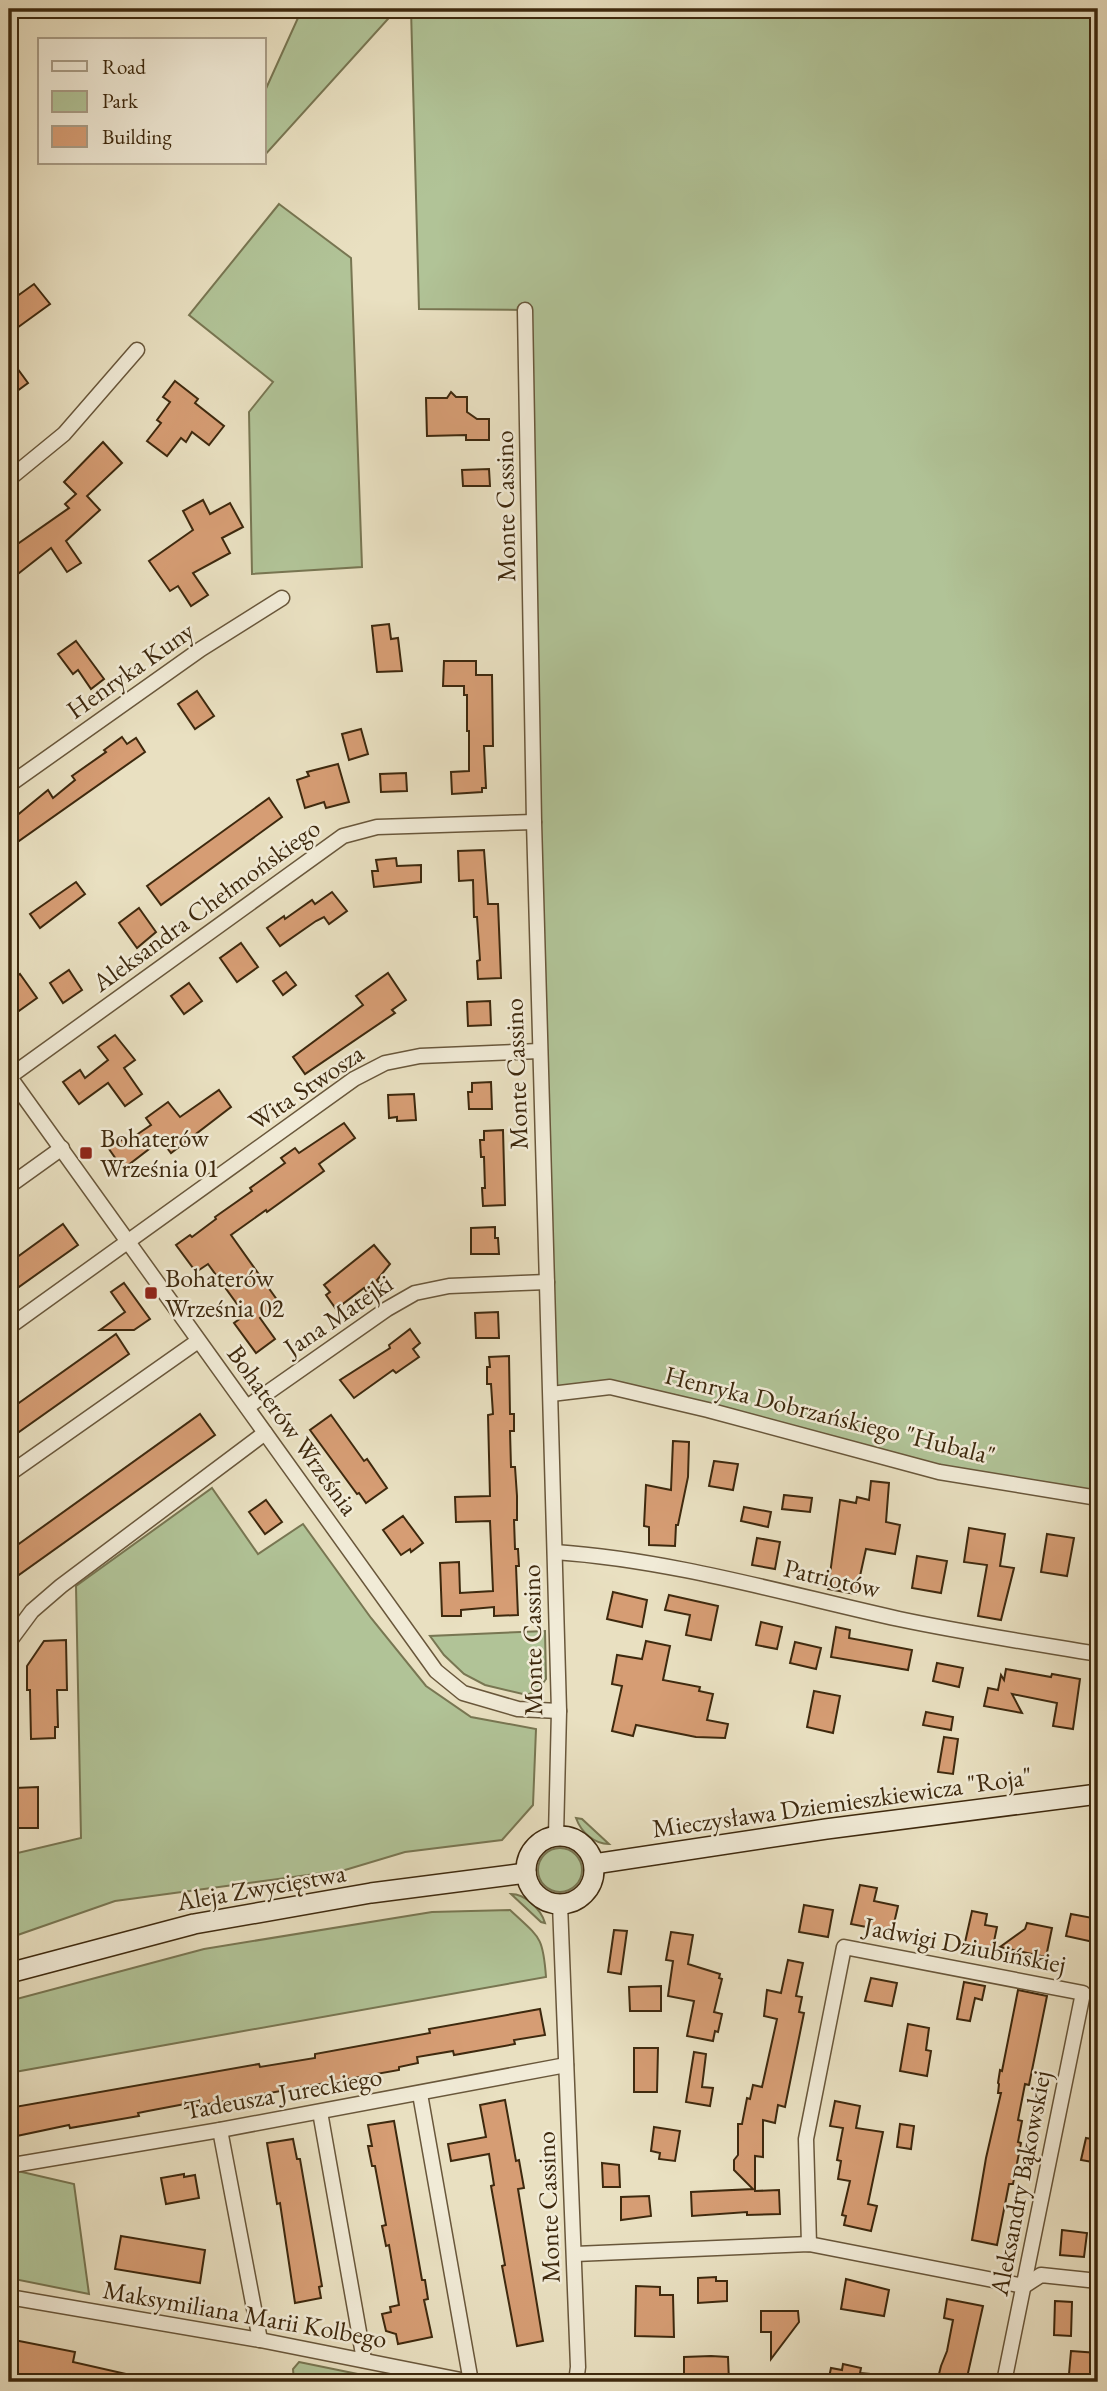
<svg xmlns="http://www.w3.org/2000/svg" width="1107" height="2391" font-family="'EB Garamond',serif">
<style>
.green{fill:#b1c397;stroke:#787652;stroke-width:2}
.building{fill:#d69d74;stroke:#3e290e;stroke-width:2}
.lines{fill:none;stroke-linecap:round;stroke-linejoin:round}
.minor-casing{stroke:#69573b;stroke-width:17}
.secondary-casing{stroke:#3e290e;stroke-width:22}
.minor{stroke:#f1ebd7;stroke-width:14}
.secondary{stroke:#f1ebd7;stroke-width:19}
.poi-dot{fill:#8f2418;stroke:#f1ebd7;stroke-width:2.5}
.labels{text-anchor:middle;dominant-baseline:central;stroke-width:5;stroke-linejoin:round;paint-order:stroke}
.street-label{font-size:26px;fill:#3e290e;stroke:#f1ebd7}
.poi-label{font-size:26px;fill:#3e290e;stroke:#f1ebd7;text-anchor:start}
</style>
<rect width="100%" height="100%" fill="#e9e0c1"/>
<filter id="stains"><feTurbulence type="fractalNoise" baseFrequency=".00286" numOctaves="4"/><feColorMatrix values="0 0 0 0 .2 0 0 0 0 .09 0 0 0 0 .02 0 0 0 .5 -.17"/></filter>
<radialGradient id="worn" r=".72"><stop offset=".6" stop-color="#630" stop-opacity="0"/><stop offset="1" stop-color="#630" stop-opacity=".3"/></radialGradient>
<!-- green -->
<g class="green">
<polygon points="302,9 397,9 264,156 264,93"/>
<polygon points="411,9 1098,9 1098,1498 939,1472 610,1387 551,1394 525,310 419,309"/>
<polygon points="279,204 351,258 362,567 252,574 249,412 273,382 189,315"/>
<polygon points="212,1488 258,1554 303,1524 371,1618 426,1686 471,1717 536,1729 533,1805 502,1840 405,1852 345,1870 115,1901 9,1938 9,1855 81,1838 76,1586"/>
<polygon points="545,1631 546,1679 538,1690 527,1695 485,1685 464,1674 444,1655 430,1636"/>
<path d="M576,1818L582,1819L609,1844C594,1844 581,1832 576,1818Z"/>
<circle cx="560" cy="1870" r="22"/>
<path d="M511,1894C525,1894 541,1909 545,1923L541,1922Z"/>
<path d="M510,1910C540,1938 543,1936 546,1977L9,2073V2001L204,1949L432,1912Z"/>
<polygon points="9,2169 74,2184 89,2294 9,2278"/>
<polygon points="299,2362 397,2382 334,2382 308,2377 306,2382 294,2382 293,2369"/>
</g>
<!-- building -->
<g class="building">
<polygon points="34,284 50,304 17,328 9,326 9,302"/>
<polygon points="9,357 28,383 9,397"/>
<polygon points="175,381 198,399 195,403 224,426 209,445 192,432 186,442 181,438 167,456 147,441 161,423 157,420 170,402 163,397"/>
<polygon points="451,392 456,397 467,397 467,412 477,419 489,419 489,440 466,440 466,435 427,436 426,398 447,398"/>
<polygon points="103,442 122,463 87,496 100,510 66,541 81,563 67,572 51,548 9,581 9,550 69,508 65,504 76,494 64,482"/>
<polygon points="489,469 490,486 463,486 462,470"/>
<polygon points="203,500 210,514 230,503 243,527 222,538 230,553 193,573 208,595 191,606 178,586 170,591 149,561 193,530 183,511"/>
<polygon points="389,624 391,639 398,638 402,671 377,672 372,626"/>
<polygon points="76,641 104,679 91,689 78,670 73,674 58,654"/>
<polygon points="444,661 476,661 476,675 492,675 493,746 484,746 486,788 482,788 482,792 452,794 451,772 469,771 469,731 467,731 467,695 464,695 464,686 443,686"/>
<polygon points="197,691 214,716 195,729 178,704"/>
<polygon points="361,729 368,754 349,760 342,734"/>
<polygon points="122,737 127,744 136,738 145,752 9,848 9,822 48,790 53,798 75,780 72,776 106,752 104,750"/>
<polygon points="338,764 349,802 326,808 324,802 305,808 297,780 309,776 307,772"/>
<polygon points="406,773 407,791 381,792 380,774"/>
<polygon points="269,798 282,817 161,905 147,886"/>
<polygon points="484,850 488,904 498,904 501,978 478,979 477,961 480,960 477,917 474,917 473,880 459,881 458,851"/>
<polygon points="396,858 397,866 421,865 421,882 374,887 372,871 378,871 376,860"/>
<polygon points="76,882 85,894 40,928 30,914"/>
<polygon points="332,892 347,911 329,924 324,917 316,921 280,946 267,928 284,916 285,919 312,900 315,904"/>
<polygon points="139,908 156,932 137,948 119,923"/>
<polygon points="241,943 258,967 237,982 220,958"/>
<polygon points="69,970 82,990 63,1003 50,983"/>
<polygon points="286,972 296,985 283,995 273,981"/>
<polygon points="388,973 406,1000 392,1010 395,1013 305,1074 293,1057 363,1005 356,996"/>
<polygon points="20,974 37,998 9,1018 9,982"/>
<polygon points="189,983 202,1001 184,1014 171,996"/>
<polygon points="490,1001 491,1025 468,1026 467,1002"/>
<polygon points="115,1035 135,1060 124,1068 142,1094 125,1106 108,1083 79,1104 63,1082 80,1070 85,1078 108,1060 98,1047"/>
<polygon points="491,1082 492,1109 469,1109 468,1092 472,1092 472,1083"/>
<polygon points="219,1090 231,1107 171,1153 161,1140 123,1169 109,1149 123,1139 126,1142 151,1125 146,1118 168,1102 180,1117"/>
<polygon points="414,1094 416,1120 397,1121 397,1117 389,1118 388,1095"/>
<polygon points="344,1123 355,1138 319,1164 324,1171 267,1212 266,1210 231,1235 280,1304 260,1318 275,1339 256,1353 234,1323 245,1315 208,1264 196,1272 176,1245 190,1235 192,1237 216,1219 215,1217 252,1191 250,1188 285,1163 281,1158 295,1148 299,1153"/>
<polygon points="503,1130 505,1205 483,1206 482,1188 485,1188 484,1157 481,1157 480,1140 484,1140 484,1131"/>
<polygon points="63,1224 78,1245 9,1294 9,1263"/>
<polygon points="495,1227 495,1238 498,1238 499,1254 471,1254 471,1228"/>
<polygon points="374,1245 390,1264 377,1280 385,1291 372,1300 364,1288 336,1309 326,1295 330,1292 324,1285"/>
<polygon points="124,1283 150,1319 134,1330 100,1330 125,1312 111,1292"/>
<polygon points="498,1312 499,1338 476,1338 475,1313"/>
<polygon points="410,1329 420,1343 413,1349 419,1357 396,1373 393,1370 354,1398 340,1380 390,1348 389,1345"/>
<polygon points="116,1334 129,1354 9,1439 9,1410"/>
<polygon points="509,1356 510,1414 514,1414 514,1431 510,1431 511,1467 515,1467 517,1496 517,1520 514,1520 515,1549 518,1549 519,1566 516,1566 518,1615 494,1616 494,1607 461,1610 461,1616 442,1616 440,1563 459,1562 460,1593 493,1591 490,1521 456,1522 455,1497 490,1496 488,1415 493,1414 491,1384 487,1384 487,1367 490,1367 489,1357"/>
<polygon points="200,1414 215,1435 9,1582 9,1551"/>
<polygon points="331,1415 364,1461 367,1459 387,1488 366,1503 359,1493 357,1494 310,1430"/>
<polygon points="673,1441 689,1442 688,1477 678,1525 676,1525 675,1546 649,1545 649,1527 644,1526 646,1485 671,1490"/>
<polygon points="714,1461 738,1464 733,1490 709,1486"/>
<polygon points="871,1481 889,1483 886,1522 900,1525 895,1554 866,1549 856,1594 828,1589 840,1500 856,1503 857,1497 869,1500"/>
<polygon points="784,1495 812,1498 810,1512 782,1509"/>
<polygon points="266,1500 282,1522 265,1534 249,1512"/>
<polygon points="744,1507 771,1512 768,1527 741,1521"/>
<polygon points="403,1516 423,1543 411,1552 410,1549 401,1555 383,1530"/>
<polygon points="969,1528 1005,1534 1000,1566 1014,1568 1001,1620 978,1616 987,1565 964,1562"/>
<polygon points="1047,1534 1074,1538 1067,1576 1041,1572"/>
<polygon points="757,1538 780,1542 775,1569 752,1565"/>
<polygon points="917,1556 947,1561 941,1593 912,1588"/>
<polygon points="613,1592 647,1600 642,1627 607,1619"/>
<polygon points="669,1595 718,1606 711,1640 686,1635 690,1615 665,1610"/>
<polygon points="761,1622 782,1627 777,1649 756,1645"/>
<polygon points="836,1627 850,1630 849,1638 912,1650 908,1670 831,1657"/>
<polygon points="66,1640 67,1690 57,1690 58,1727 55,1727 55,1738 31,1739 30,1690 27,1690 27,1666 44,1641"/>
<polygon points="646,1641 670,1646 663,1680 700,1687 699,1691 713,1694 707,1720 728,1724 725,1738 696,1737 636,1725 633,1736 612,1731 622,1686 612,1684 617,1655 642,1659"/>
<polygon points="795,1642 821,1648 816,1669 790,1663"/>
<polygon points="937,1663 963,1668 959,1687 933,1681"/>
<polygon points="1006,1669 1051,1677 1052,1674 1080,1679 1073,1729 1053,1726 1057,1703 1012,1694 1022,1713 984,1706 988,1688 998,1690 1001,1675 1004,1680"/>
<polygon points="814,1691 840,1696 833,1733 807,1727"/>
<polygon points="926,1712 953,1717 951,1730 923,1725"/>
<polygon points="944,1737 958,1739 953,1774 938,1772"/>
<polygon points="38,1787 38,1828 14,1828 15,1788"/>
<polygon points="860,1885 877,1888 874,1901 898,1906 892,1932 851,1924"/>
<polygon points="804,1905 833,1910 828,1937 799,1932"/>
<polygon points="972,1911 987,1914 985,1925 997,1927 992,1951 964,1947"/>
<polygon points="1071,1914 1098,1919 1098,1943 1066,1936"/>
<polygon points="1027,1923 1052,1928 1046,1957 1000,1947 1025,1929"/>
<polygon points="614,1930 627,1931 621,1974 608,1972"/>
<polygon points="671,1932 693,1935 688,1964 720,1974 719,1978 722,1979 714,2012 722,2014 718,2032 715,2031 713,2041 687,2036 694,2001 668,1996 673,1961 666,1960"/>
<polygon points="788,1960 803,1963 796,1996 802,1997 799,2012 804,2013 785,2107 778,2105 775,2123 763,2120 763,2157 755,2156 755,2191 779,2190 780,2214 747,2215 747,2212 692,2216 691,2192 753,2189 734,2170 734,2160 738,2155 738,2124 742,2124 747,2098 750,2099 753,2085 762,2087 777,2019 764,2016 767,1990 781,1993"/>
<polygon points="871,1978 897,1983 892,2006 865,2001"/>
<polygon points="964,1982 985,1986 982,2000 975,1998 970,2021 957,2019"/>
<polygon points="661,1986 661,2011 630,2011 629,1987"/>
<polygon points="1018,1990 1047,1996 1029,2085 1025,2084 1018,2120 1022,2121 1018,2142 1021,2143 1013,2184 1009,2184 997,2245 972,2240 986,2158 1001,2093 998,2093 999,2084 998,2083 1000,2070 1002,2071"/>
<polygon points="540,2009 545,2035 514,2040 515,2044 454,2055 453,2051 417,2057 418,2063 399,2067 399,2070 185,2108 185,2104 148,2111 138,2113 139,2116 70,2128 69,2125 12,2137 9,2108 259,2064 260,2067 315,2058 315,2054 430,2033 429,2029"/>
<polygon points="908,2024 929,2028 926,2050 931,2051 927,2076 900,2071"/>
<polygon points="634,2048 658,2048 657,2092 634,2092"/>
<polygon points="694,2052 706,2054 702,2087 713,2088 710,2106 686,2102"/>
<polygon points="505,2100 516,2161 519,2160 524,2188 518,2189 543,2341 517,2346 502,2266 505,2265 491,2186 494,2185 489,2154 451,2161 448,2144 486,2137 480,2105"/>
<polygon points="835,2101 860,2106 856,2128 883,2132 868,2204 877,2206 871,2231 844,2225 846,2216 842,2215 850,2181 838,2179 841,2161 837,2160 843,2128 830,2126"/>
<polygon points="394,2121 422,2280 425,2280 428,2299 424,2300 432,2337 398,2344 396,2334 386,2331 382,2314 391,2312 390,2307 399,2305 389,2245 386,2246 382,2226 386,2225 375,2166 372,2166 368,2146 372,2146 368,2125"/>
<polygon points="900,2124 914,2126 911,2149 897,2147"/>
<polygon points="654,2127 680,2131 675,2161 659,2159 660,2153 651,2151"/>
<polygon points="1086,2138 1098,2140 1098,2163 1081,2160"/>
<polygon points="293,2139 297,2159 300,2159 322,2286 319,2287 321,2298 295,2303 280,2203 277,2204 267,2143"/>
<polygon points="602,2163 619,2165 620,2187 603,2187"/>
<polygon points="184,2174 184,2177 195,2175 199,2198 166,2204 161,2178"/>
<polygon points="649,2196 651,2216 621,2220 621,2197"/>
<polygon points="1062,2230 1087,2233 1084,2257 1060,2255"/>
<polygon points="121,2236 205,2250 200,2283 115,2269"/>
<polygon points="716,2277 716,2281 727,2281 727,2301 698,2303 698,2278"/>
<polygon points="846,2279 889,2290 884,2316 841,2309"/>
<polygon points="636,2286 660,2287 660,2295 673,2295 674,2337 635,2336"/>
<polygon points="947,2299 983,2306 966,2382 937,2382 941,2366 947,2351 953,2320 944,2318"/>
<polygon points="1055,2301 1072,2302 1071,2336 1054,2335"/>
<polygon points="761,2311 798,2311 799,2322 771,2359 771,2332 761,2332"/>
<polygon points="9,2339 75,2352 73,2362 135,2376 134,2382 9,2382"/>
<polygon points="1071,2351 1098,2353 1098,2376 1069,2374"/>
<polygon points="711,2356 728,2357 729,2382 684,2382 684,2357"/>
<polygon points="843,2364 861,2368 860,2373 870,2374 870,2382 828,2382 831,2368 842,2370"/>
</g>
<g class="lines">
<!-- minor casing -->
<g class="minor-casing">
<g id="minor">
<polyline points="525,310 534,822 559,1711 556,1836"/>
<polyline points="9,479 64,434 137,350"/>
<polyline points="9,785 201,649 282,598"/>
<polyline points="9,1076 436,1671 463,1693 518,1709 559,1711"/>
<polyline points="9,1077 343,836 377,827 534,822"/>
<polyline points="9,1186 62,1148"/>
<polyline points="9,1327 354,1079 385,1063 420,1056 540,1051"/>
<polyline points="551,1394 610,1387 708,1410 939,1472 1098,1498"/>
<polyline points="247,1407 387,1309 415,1293 449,1286 547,1282"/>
<polyline points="9,1474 198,1341"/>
<path d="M555,1552C672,1560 786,1594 899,1619C965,1633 1032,1643 1098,1654"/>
<polyline points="9,1642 32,1611 61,1586 265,1433"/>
<polyline points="560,1904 578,2367 576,2382"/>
<polyline points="420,2094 471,2382"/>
<polyline points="320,2112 364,2360"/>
<polyline points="220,2130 260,2340"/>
<polyline points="9,2162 13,2165 220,2130 566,2065"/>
<polyline points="809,2244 806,2139 844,1947 1083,1993 1004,2382"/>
<polyline points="575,2254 809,2244 1024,2286 1041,2275 1098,2281"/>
<polyline points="9,2297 260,2340 471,2382"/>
</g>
</g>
<!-- secondary casing -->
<g class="secondary-casing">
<g id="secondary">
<circle cx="560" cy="1870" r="34"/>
<polyline points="594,1864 826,1829 1098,1794"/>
<polyline points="9,1973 194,1924 371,1893 526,1873"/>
</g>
</g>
<!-- minor -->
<use href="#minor" class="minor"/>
<!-- secondary -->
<use href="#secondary" class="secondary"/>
</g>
<!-- markers -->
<g class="poi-dot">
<rect x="79" y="1146" width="14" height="14" rx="3.5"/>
<rect x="144" y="1286" width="14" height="14" rx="3.5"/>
</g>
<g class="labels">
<!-- street labels -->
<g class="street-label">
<text transform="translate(505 506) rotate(-91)">Monte Cassino</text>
<text transform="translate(130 670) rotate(-35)">Henryka Kuny</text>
<text transform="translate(206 905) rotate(-36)">Aleksandra Chełmońskiego</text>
<text transform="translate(516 1074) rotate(-92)">Monte Cassino</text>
<text transform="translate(306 1087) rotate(-34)">Wita Stwosza</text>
<text transform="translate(338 1315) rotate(-34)">Jana Matejki</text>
<text transform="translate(830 1415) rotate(14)">Henryka Dobrzańskiego "Hubala"</text>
<text transform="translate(293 1430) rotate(54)">Bohaterów Września</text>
<text transform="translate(832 1578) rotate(13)">Patriotów</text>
<text transform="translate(532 1640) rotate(-91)">Monte Cassino</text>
<text transform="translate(842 1802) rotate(-8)">Mieczysława Dziemieszkiewicza "Roja"</text>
<text transform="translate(261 1887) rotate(-10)">Aleja Zwycięstwa</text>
<text transform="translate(965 1945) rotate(11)">Jadwigi Dziubińskiej</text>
<text transform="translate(283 2093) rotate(-10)">Tadeusza Jureckiego</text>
<text transform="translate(1020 2183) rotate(-79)">Aleksandry Bąkowskiej</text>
<text transform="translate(548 2207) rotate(-92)">Monte Cassino</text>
<text transform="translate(245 2314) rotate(10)">Maksymiliana Marii Kolbego</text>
</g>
<!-- poi labels -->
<g class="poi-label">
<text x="100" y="1138">Bohaterów<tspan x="100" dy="30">Września 01</tspan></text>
<text x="165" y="1278">Bohaterów<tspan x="165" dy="30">Września 02</tspan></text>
</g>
</g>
<!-- margin -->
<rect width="1107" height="2391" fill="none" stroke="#e9e0c1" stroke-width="35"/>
<rect x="10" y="10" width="1086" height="2370" fill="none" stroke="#3e290e" stroke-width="3.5"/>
<rect x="18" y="18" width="1072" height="2356" fill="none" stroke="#3e290e" stroke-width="2"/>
<!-- legend -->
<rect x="38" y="38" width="228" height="126" fill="#f1ebd7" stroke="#a99d87" stroke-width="2"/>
<rect x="52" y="61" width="35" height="10" fill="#f1ebd7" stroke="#a99d87" stroke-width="2"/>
<text x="102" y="74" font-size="21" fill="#3e290e">Road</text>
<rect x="52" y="91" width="35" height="21" fill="#b1c397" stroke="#a99d87" stroke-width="2"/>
<text x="102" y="108" font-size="21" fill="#3e290e">Park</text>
<rect x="52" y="126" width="35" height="21" fill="#d69d74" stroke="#a99d87" stroke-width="2"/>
<text x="102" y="144" font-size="21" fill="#3e290e">Building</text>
<rect width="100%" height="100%" filter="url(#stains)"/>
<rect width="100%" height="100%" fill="url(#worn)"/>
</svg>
